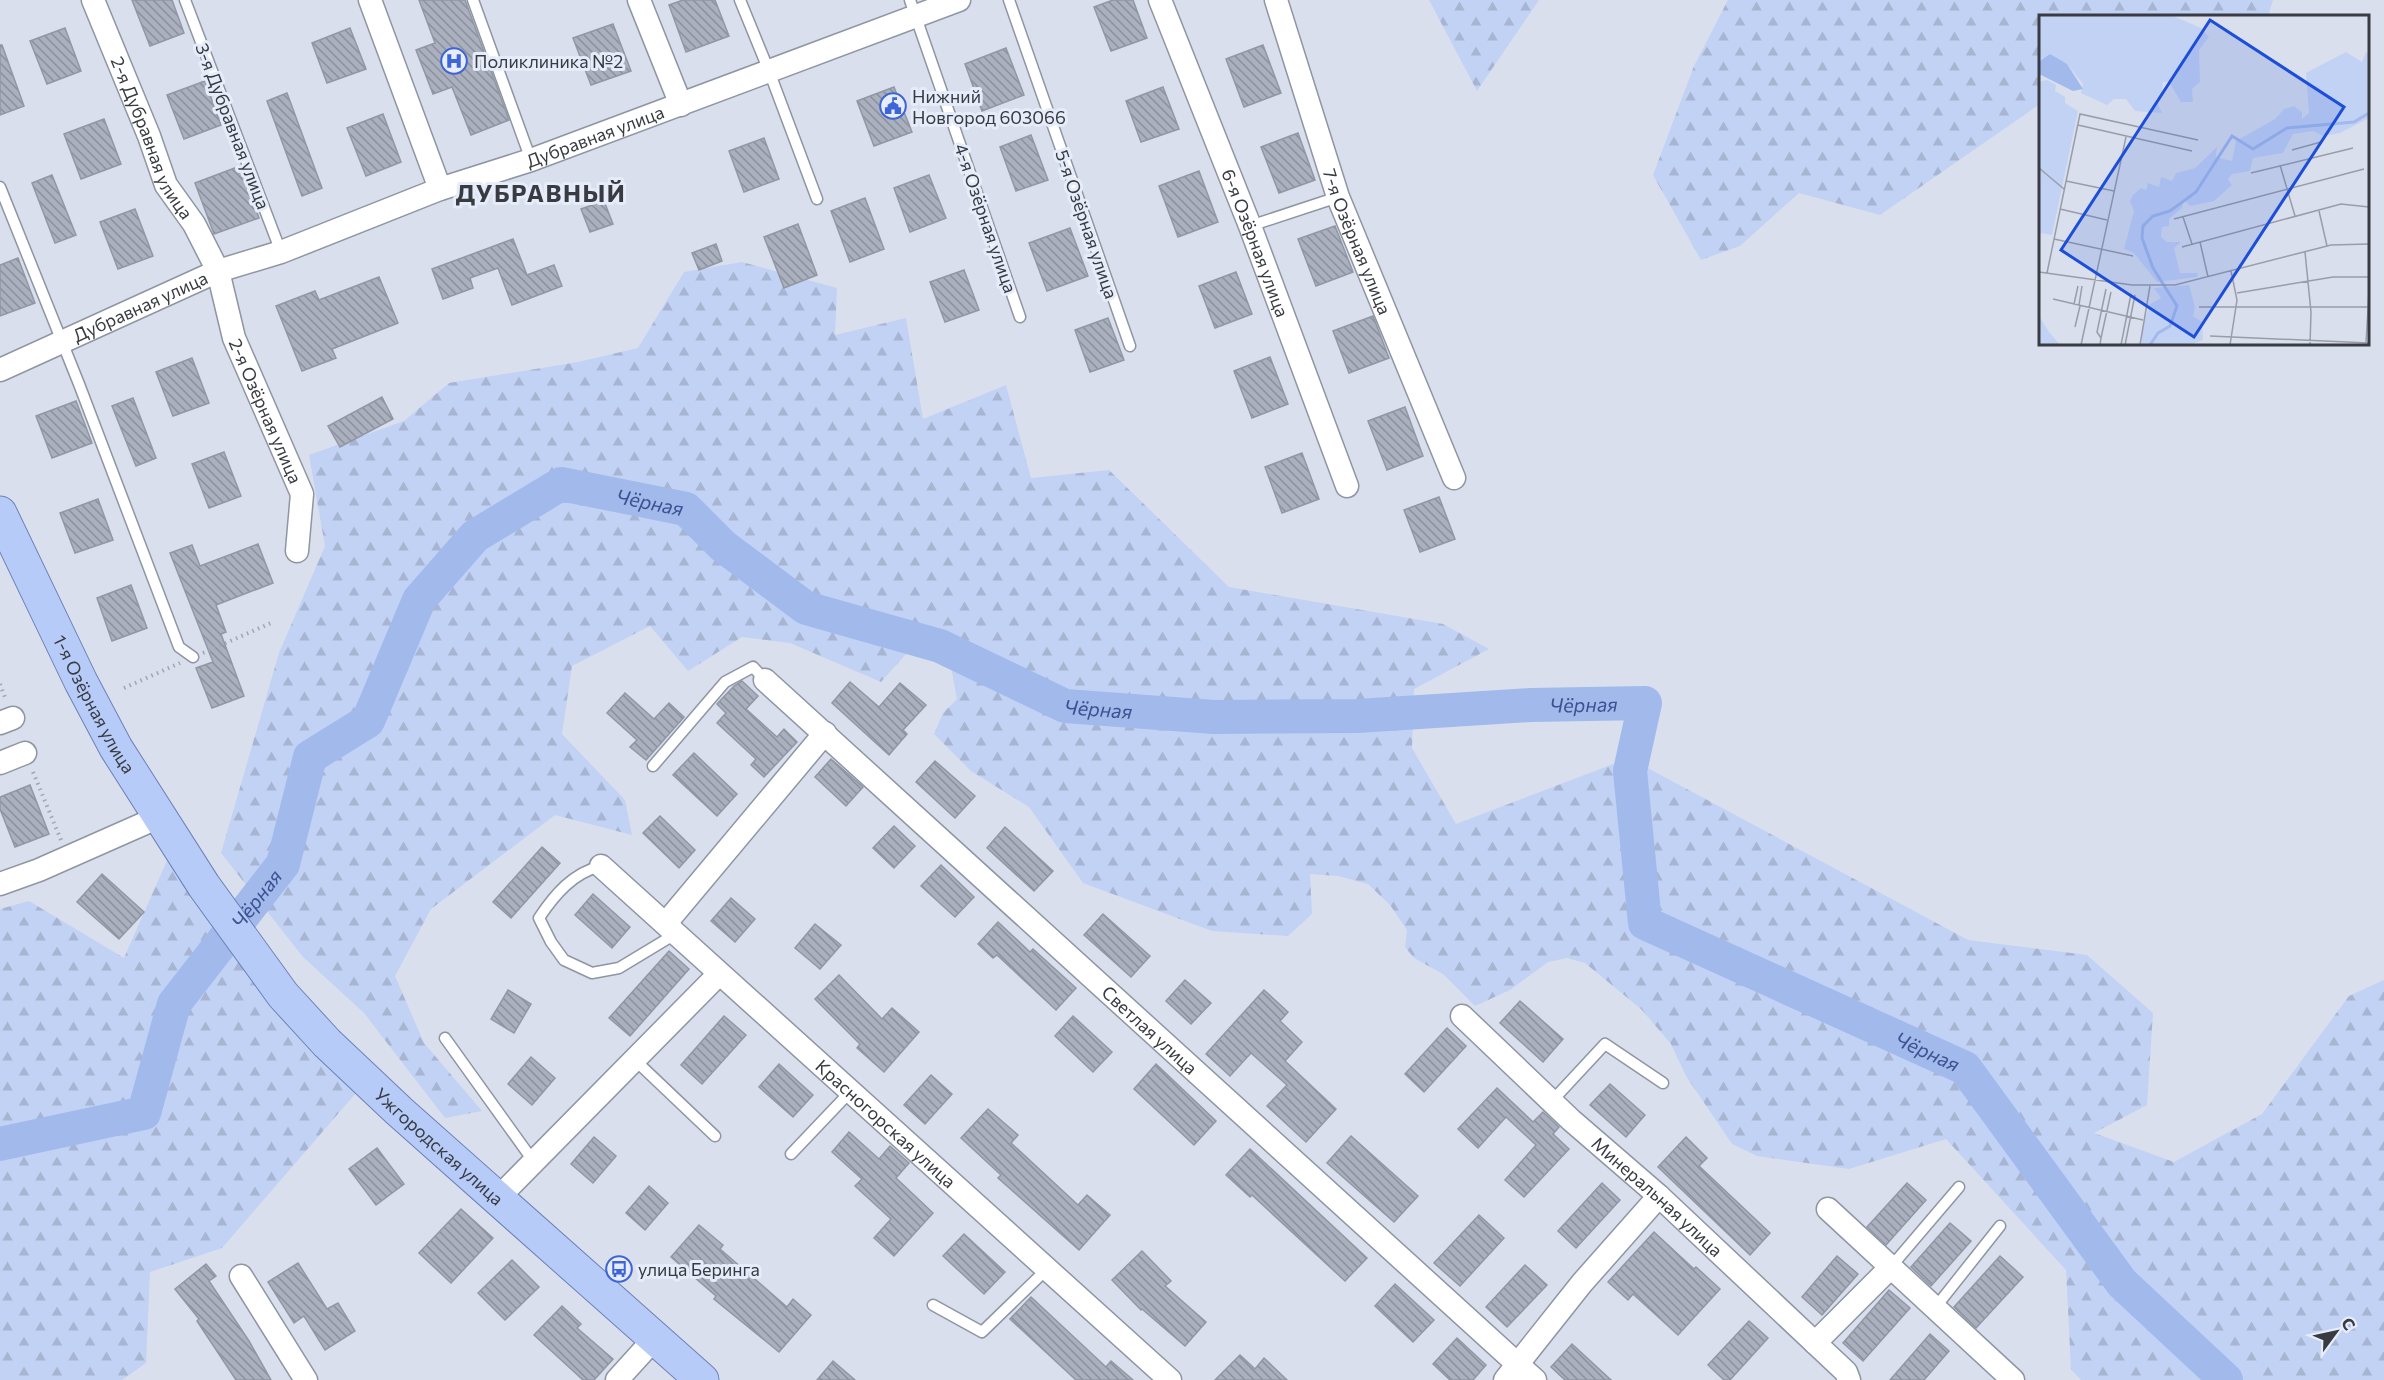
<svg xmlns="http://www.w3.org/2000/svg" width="2384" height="1380" font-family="Commissioner,sans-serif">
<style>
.forest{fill:url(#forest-firs)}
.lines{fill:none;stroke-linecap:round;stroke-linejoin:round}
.river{stroke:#a2b9ec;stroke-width:34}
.building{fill:url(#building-back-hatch);stroke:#9197a4;stroke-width:1.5}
.service-casing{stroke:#8f95a2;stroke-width:13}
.minor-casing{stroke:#8f95a2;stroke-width:25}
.primary-casing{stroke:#6b82b6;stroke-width:35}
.path{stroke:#a1a6b2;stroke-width:4;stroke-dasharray:1.5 4.5;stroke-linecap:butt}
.service{stroke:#fff;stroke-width:10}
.minor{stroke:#fff;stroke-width:22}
.primary{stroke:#b7cbf9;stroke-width:33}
.labels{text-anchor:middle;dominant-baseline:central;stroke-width:6;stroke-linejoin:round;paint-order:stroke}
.poi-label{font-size:18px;fill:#383b41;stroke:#e6ecfa;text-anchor:start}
.street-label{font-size:18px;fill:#383b41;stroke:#e6ecfa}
.water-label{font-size:20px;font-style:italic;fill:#3a5291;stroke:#e6ecfa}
.district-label{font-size:24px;font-weight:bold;letter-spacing:1.5px;fill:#383b41;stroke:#e6ecfa}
.inset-river{fill:none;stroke:#a2b9ec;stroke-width:3}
.inset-road{fill:none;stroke:#999da8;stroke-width:1.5}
.view{fill:#1d4ed8;fill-opacity:0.15;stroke:#1d4ed8;stroke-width:3}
.inset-edge{fill:none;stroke:#383b41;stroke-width:3}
</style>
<defs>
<pattern id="forest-firs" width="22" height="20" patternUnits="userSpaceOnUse" patternTransform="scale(1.5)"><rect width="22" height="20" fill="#c2d2f4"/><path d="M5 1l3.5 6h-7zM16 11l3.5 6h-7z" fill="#a7b5d2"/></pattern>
<pattern id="building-back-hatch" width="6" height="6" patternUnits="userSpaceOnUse" patternTransform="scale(1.5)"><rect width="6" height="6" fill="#aab0be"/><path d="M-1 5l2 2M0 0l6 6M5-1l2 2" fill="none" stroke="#8b909c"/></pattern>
</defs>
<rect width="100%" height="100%" fill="#d9dfed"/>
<!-- forest -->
<g class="forest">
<polygon points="1429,0 1539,0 1477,91"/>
<polygon points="1728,0 2273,0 2268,16 2040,16 2040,104 1880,215 1799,193 1740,246 1701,260 1653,175 1694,66"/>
<polygon points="742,262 837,288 835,335 906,318 923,419 1006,385 1031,478 1109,470 1229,587 1443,624 1489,649 1414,689 1412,748 1456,824 1629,758 1968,940 2087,955 2153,1013 2147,1105 2094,1133 2174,1162 2262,1114 2349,996 2384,980 2384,1380 2081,1380 2071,1369 2066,1270 1946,1139 1849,1169 1757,1156 1732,1144 1686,1076 1671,1044 1641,1009 1585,963 1567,958 1548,962 1510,990 1475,1006 1443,974 1414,958 1405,947 1407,930 1390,905 1368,884 1338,876 1310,874 1312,914 1288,936 1212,931 1083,883 1029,807 971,771 934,734 943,713 957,699 949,656 906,654 881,682 790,643 742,637 688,671 650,626 572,666 562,734 625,800 632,835 555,815 431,909 395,976 424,1043 482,1111 445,1118 364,1013 303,957 221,853 279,653 325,546 309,455 404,421 449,383 578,362 638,348 684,272"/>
<polygon points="169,856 290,1028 356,1093 222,1248 150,1272 146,1363 122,1380 0,1380 0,909 29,901 124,958"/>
</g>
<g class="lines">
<!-- river -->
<path class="river" id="s1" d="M0,1144L144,1113L174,1004L283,864L310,757L368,721L419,600L475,536L561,484L686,509L723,546L806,608L940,646L1065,706L1214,717L1357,716L1531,705L1645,703L1630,771L1645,923L1965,1068L2122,1283L2226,1380"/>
</g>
<!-- building -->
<g class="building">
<polygon points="132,0 172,0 184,33 150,46"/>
<polygon points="419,0 465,0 509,120 471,135 452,87 433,94 416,50 435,43"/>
<polygon points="683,0 715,0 729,36 686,52 669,5"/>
<polygon points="1113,0 1133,0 1147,38 1111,51 1094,7"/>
<polygon points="613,24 631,71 591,85 573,38"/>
<polygon points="65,28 81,71 47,84 30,41"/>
<polygon points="350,28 366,69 327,83 312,43"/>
<polygon points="0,45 2,45 24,106 0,115"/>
<polygon points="1263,45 1281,93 1244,107 1226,59"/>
<polygon points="1006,48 1024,95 982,111 965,64"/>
<polygon points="205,81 221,125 184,139 167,95"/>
<polygon points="894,87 912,132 874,146 857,101"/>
<polygon points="1163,87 1179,129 1141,142 1126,101"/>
<polygon points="287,93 322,188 302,196 267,101"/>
<polygon points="383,114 401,162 366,176 347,128"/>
<polygon points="104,119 121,164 81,179 64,134"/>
<polygon points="1298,133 1315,180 1279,193 1261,147"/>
<polygon points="1031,135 1048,180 1016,191 1000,147"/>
<polygon points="764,138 779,179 744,192 729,151"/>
<polygon points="240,166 259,218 214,234 195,183"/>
<polygon points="1199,171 1218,222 1178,237 1159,186"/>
<polygon points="52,175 76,235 55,243 32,183"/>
<polygon points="929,175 946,218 910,232 894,188"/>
<polygon points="865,198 884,249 850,262 831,211"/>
<polygon points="604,201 613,224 590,232 581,209"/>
<polygon points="135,209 153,256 118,269 100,222"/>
<polygon points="798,224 817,275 784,288 764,237"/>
<polygon points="1335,226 1353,272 1316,286 1298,239"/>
<polygon points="1070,228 1088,276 1047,291 1029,243"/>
<polygon points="513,239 527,275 554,265 562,286 512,305 498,268 470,278 473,288 443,299 432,269"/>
<polygon points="716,244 722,261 699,270 692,253"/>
<polygon points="18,258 35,303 0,316 0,265"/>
<polygon points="964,270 979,310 945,322 930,282"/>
<polygon points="1236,272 1252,314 1215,328 1199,286"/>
<polygon points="379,277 398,323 332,349 336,358 302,371 276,306 315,291 319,300"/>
<polygon points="1373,316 1389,358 1349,373 1333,331"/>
<polygon points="1108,318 1124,360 1090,372 1075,330"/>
<polygon points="1270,357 1288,404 1252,418 1234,371"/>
<polygon points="192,358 209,403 173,416 156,372"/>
<polygon points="382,397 393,419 340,447 328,426"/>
<polygon points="133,398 156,458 136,466 112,406"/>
<polygon points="76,401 92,443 52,458 36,416"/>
<polygon points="1405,407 1423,456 1387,470 1368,421"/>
<polygon points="224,452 241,496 209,508 192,464"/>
<polygon points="1302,453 1319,499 1282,513 1265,467"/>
<polygon points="1439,497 1455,539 1420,552 1404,510"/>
<polygon points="98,499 113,540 75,553 60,513"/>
<polygon points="258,544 273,583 216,605 226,632 221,634 244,696 212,708 196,668 213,662 170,553 192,545 200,566"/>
<polygon points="131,585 147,628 112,641 97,598"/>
<polygon points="742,681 758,696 746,709 777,737 784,729 797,742 764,777 751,765 756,759 717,723 726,713 717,704 734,686"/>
<polygon points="850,682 879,707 900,683 926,705 903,730 907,734 889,755 832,703"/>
<polygon points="625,693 654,719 669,703 684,717 646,760 630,747 637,740 607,713"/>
<polygon points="694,753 737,794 717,816 673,775"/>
<polygon points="831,759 863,787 846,806 815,777"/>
<polygon points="935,761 975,796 955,818 916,782"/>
<polygon points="30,785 49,834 15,847 0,809 0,797"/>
<polygon points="660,816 695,850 679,868 643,833"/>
<polygon points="894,826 915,846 894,868 873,848"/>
<polygon points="1005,827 1053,871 1034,891 987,848"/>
<polygon points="542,847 560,863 511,918 493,902"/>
<polygon points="941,865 974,897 955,917 921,886"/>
<polygon points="102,874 144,912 119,939 77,902"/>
<polygon points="593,894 630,927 612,948 575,915"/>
<polygon points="731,898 755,919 735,942 711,921"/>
<polygon points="1103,914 1150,956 1131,977 1084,935"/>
<polygon points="998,922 1030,952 1033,949 1076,988 1056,1010 997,955 993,958 978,944"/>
<polygon points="815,924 841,945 820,969 795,948"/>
<polygon points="669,951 689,969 630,1036 609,1018"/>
<polygon points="839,975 882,1019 892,1008 919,1032 884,1072 857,1048 860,1044 815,999"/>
<polygon points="1185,980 1211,1003 1191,1024 1166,1001"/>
<polygon points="508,990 531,1004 514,1033 491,1019"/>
<polygon points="1264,990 1288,1012 1280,1021 1302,1042 1285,1061 1336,1109 1306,1142 1267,1106 1287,1085 1251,1053 1230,1076 1206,1054"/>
<polygon points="1520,1001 1563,1039 1543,1062 1500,1023"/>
<polygon points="724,1016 746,1035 702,1084 681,1065"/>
<polygon points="1073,1016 1112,1052 1093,1072 1055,1036"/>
<polygon points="1447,1028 1466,1046 1424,1092 1405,1074"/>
<polygon points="531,1057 555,1078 532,1105 508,1084"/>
<polygon points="779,1064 813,1095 793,1117 759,1087"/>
<polygon points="1156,1064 1216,1121 1194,1145 1134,1089"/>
<polygon points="931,1075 952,1094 925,1124 904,1105"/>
<polygon points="1610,1084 1645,1115 1626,1137 1590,1105"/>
<polygon points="1497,1088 1533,1122 1543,1112 1559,1127 1553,1134 1569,1149 1524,1197 1505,1180 1536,1145 1506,1117 1478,1148 1458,1129"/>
<polygon points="988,1109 1018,1135 1011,1143 1078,1205 1087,1195 1110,1215 1079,1250 998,1178 1001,1175 961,1138"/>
<polygon points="849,1132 879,1159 890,1146 909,1163 896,1178 933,1213 894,1256 874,1238 891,1219 855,1186 862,1179 832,1152"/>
<polygon points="1351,1136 1418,1196 1394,1222 1327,1163"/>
<polygon points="594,1137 616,1156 593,1183 571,1164"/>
<polygon points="1686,1137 1707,1158 1699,1166 1770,1233 1750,1255 1658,1167"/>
<polygon points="377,1148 404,1184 376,1205 349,1169"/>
<polygon points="1250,1149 1367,1258 1345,1281 1252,1195 1250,1197 1226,1175"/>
<polygon points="1602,1183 1620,1200 1576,1248 1558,1231"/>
<polygon points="1907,1183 1926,1200 1886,1245 1867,1227"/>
<polygon points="649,1186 668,1203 645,1230 626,1213"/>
<polygon points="461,1209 493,1238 451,1283 419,1253"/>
<polygon points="1479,1215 1504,1238 1460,1286 1434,1263"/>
<polygon points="1950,1223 1971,1241 1931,1286 1911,1267"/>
<polygon points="699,1225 723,1245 720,1249 787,1307 793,1299 811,1315 779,1352 714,1299 716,1296 671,1257"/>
<polygon points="1654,1232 1694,1269 1696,1267 1720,1289 1678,1335 1633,1294 1628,1300 1608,1282"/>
<polygon points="964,1234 1005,1272 984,1294 943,1256"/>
<polygon points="1142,1251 1171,1281 1165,1286 1206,1322 1185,1346 1142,1309 1141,1310 1112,1280"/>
<polygon points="1837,1256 1858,1274 1822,1315 1802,1297"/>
<polygon points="2000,1256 2023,1277 1976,1328 1954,1307"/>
<polygon points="512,1260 539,1287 505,1320 478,1293"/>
<polygon points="298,1263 327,1309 338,1303 355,1331 325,1350 304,1316 294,1323 268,1282"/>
<polygon points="206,1264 216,1276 209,1281 249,1341 271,1380 236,1380 197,1321 199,1319 175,1289"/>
<polygon points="1525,1265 1547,1285 1507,1327 1486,1307"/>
<polygon points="1395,1284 1434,1320 1413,1342 1375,1306"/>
<polygon points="1889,1290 1910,1308 1863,1361 1843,1343"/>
<polygon points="1031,1297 1106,1367 1111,1361 1133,1380 1076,1380 1010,1319"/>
<polygon points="562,1306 581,1324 577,1328 613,1359 594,1380 583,1380 534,1335"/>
<polygon points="1749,1321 1768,1338 1730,1380 1724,1380 1708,1365"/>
<polygon points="1930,1334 1949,1351 1924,1380 1890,1380"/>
<polygon points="1457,1338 1486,1365 1473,1380 1450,1380 1433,1364"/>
<polygon points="1572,1344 1611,1380 1565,1380 1551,1367"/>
<polygon points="1240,1355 1255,1369 1264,1358 1287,1380 1215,1380"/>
<polygon points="833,1361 855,1380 817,1380"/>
</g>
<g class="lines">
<!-- service casing -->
<g class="service-casing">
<g id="service">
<polyline points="185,0 281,252"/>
<polyline points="473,0 531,160"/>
<polyline points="740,0 769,71 817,199"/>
<polyline points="910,0 1020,317"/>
<polyline points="1009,0 1130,346"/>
<polyline points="0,187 79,384 179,647 193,657"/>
<polyline points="1250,226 1338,197"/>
<polyline points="653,766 725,682 753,667 765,680"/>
<path d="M601,866C573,873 555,894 539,918L551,942L564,960L592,973L619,968L677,933"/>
<polyline points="445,1038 534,1162"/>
<polyline points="635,1060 715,1136"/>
<polyline points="1552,1101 1605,1044 1663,1083"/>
<polyline points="791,1154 850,1092"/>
<polyline points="1890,1268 1959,1187"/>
<polyline points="933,1305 982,1332 1047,1269"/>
<polyline points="1935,1308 2000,1226"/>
</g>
</g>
<!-- minor casing -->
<g class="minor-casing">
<g id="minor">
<path id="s2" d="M93,0L149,136L166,185L194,224L218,271L234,338L302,494L297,551"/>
<polyline points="370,0 440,189"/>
<polyline points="639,0 681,105"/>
<path id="s3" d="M1160,0L1250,226L1347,486"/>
<path id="s4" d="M1276,0L1338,197L1454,478"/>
<path id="s5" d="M0,370L218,271L281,252L440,189L531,160L959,0"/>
<path id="s6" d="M765,680L1535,1380"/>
<polyline points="0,723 13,718"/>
<polyline points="0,763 25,753"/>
<path id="s7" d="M601,866L1170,1380"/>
<polyline points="0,884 39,870 159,817"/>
<polyline points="666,923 825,733"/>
<path id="s8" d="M1462,1016L1571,1120L1659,1196L1846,1372L1849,1380"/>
<polyline points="497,1199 719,974"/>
<polyline points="1828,1209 2013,1380"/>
<polyline points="241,1276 306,1380"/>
<polyline points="1815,1343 1890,1268"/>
<polyline points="617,1380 655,1338"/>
<polyline points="1505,1380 1582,1283 1659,1196"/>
</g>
</g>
<!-- primary casing -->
<g class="primary-casing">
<g id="primary">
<path id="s9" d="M0,513L81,682L116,748L204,886L283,995L327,1043L399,1111L702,1380"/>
</g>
</g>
<!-- path -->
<g class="path">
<polyline points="203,653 271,623"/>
<polyline points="0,684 6,700"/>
<polyline points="124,688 180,663"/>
<polyline points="33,772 61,840"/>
</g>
<!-- service -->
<use href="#service" class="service"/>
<!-- minor -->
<use href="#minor" class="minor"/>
<!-- primary -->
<use href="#primary" class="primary"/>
</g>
<!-- icons -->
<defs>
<g id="hospital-ring" transform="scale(1.35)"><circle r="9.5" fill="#e6ecfa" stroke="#3e65d6" stroke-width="1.5"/><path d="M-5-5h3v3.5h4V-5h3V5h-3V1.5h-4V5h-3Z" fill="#3e65d6"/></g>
<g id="civic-ring" transform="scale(1.35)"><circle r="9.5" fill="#e6ecfa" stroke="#3e65d6" stroke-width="1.5"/><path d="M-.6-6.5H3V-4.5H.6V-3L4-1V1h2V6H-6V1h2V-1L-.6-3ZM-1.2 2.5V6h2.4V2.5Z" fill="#3e65d6"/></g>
<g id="bus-ring" transform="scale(1.35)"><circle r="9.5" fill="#e6ecfa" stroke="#3e65d6" stroke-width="1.5"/><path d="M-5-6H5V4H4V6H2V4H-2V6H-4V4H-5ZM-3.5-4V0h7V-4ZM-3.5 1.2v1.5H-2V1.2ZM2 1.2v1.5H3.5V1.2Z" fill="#3e65d6"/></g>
</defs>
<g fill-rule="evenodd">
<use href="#hospital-ring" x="454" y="61"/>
<use href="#civic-ring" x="893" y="106"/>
<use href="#bus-ring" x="619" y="1269"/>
</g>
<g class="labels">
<!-- poi labels -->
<g class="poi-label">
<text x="474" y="61">Поликлиника №2</text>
<text x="912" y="96">Нижний<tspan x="912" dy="21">Новгород 603066</tspan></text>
<text x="638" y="1269">улица Беринга</text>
</g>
<!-- street labels -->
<g class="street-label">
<text transform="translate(233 126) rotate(69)">3-я Дубравная улица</text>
<text stroke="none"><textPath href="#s5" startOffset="640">Дубравная улица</textPath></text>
<text stroke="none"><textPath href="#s2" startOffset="150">2-я Дубравная улица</textPath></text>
<text transform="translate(986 218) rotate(71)">4-я Озёрная улица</text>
<text transform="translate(1087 224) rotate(71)">5-я Озёрная улица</text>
<text stroke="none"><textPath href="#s4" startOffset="255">7-я Озёрная улица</textPath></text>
<text stroke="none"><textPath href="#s3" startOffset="261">6-я Озёрная улица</textPath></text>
<text stroke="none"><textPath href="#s5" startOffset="154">Дубравная улица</textPath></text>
<text stroke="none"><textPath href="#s2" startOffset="448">2-я Озёрная улица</textPath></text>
<text stroke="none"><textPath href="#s9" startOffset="213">1-я Озёрная улица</textPath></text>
<text stroke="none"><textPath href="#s6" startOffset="520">Светлая улица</textPath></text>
<text stroke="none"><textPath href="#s7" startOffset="384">Красногорская улица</textPath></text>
<text stroke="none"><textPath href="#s9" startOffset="778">Ужгородская улица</textPath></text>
<text stroke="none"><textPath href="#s8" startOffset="266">Минеральная улица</textPath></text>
</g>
<!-- water labels -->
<g class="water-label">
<text stroke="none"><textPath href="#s1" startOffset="1024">Чёрная</textPath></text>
<text stroke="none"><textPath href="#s1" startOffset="2014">Чёрная</textPath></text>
<text stroke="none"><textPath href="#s1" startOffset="1528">Чёрная</textPath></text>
<text stroke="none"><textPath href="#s1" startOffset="394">Чёрная</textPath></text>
<text stroke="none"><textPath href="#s1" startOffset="2608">Чёрная</textPath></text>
</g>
<!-- district labels -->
<g class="district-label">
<text x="541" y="192">ДУБРАВНЫЙ</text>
</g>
</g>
<!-- overview -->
<g transform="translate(2039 15)">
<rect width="330" height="330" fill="#d9dfed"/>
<path d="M0,0H132L162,13L170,22L160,35L161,67L153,74L154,87H142L130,67H124L122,80L117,84L123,98L96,96L87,84H75L68,90L42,78L44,69L28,49L8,44L0,47ZM307,37L323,47L327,37L330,39V103L301,118L284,121L274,116L254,119L244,138L214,143L211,156L193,159L189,164L193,170L175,186L151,191L145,185L143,193L130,204V211L123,212L122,222L128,227H142L135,233L141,258H159L158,262L118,267L95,238L85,234L95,196L91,186L94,180L102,173L107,175L109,168L120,172L122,162L133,166L137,158L156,153L178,132L177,142L193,146L197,126L236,104L245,94L255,91L263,97V104L270,98L267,58ZM8,65L17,70L16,76L26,82V88L39,96L13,220L2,218L0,223V67ZM150,270L156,292L154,301L163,307L164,325L150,330H103V313L111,289L122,283L115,273ZM0,301L10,317L21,330H0Z" fill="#c2d2f4"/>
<path d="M11,39L28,49L44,74L34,76L0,59V47Z" fill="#a2b9ec"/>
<path class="inset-river" d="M111,330L119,318L131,311L138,291L114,253L103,223L104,211L114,201L131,196L157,177L193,121L214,134L248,113L315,107L330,98"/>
<path class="inset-road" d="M39,110L153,136M253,135L282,127M241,150L256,201M0,153L25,174M212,158L314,133M27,166L75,176M21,194L68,205M280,196L288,231M144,202L153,229M135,204L325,154M15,224L94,241M161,227L169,262M143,232L302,189L330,192M266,237L272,297L271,330M0,257L93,270H136L292,230L330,229M8,258L41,99L159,125M198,278L294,262H330M14,284L104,305M35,289L39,271M40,290L43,271M160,292H330M36,312L41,291M171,321L330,328M62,323L72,277M327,328L330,277M42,330L87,122M61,330L62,323L58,317L67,274M82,330L92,279M86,330L96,280M101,330L111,271M191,330L198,285L192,256"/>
<path class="view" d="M171,5L305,92L155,322L22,235Z"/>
<rect width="330" height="330" class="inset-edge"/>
</g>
<!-- north arrow -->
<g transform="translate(2336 1332) rotate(57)" stroke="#e6ecfa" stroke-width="4.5" paint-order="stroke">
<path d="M0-4.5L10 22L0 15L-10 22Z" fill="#383b41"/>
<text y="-9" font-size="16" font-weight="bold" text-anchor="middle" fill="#383b41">С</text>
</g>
</svg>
